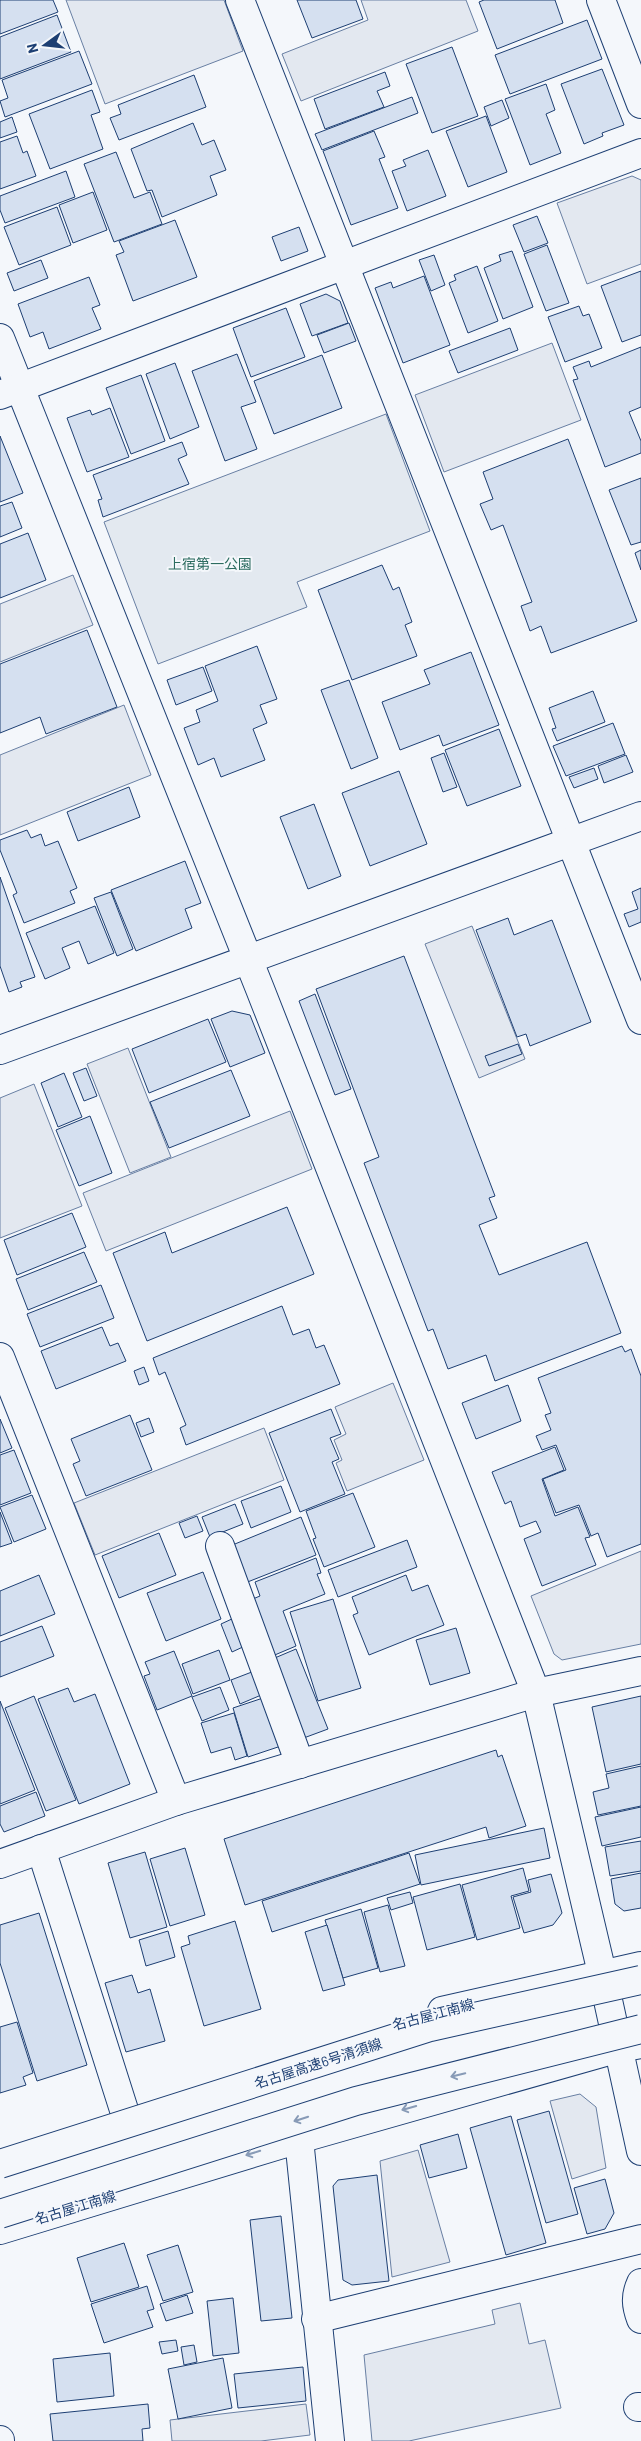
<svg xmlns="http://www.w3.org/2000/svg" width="641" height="2441" font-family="Barlow,'Noto Sans JP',sans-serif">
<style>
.green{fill:#e3e9f0;stroke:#687fa3}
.parking{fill:#e3e8f0;stroke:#687fa3}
.building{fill:#d5e0f0;stroke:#1d3f73}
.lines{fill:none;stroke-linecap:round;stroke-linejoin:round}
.minor-casing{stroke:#1d3f73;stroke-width:30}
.major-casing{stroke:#1d3f73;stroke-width:30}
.minor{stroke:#f4f7fb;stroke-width:28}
.major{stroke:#f4f7fb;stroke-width:28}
.highway-bridge-casing{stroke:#1d3f73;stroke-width:30;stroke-linecap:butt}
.highway-bridge{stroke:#f4f7fb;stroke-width:28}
.oneway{stroke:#889bb7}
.labels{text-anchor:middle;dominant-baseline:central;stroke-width:4;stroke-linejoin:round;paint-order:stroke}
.park-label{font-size:14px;fill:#2c6c60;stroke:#f4f7fb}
.street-label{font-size:14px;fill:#1d3f73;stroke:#f4f7fb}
</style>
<rect width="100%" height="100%" fill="#f4f7fb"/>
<!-- green -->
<polygon class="green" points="386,414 430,531 297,582 307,607 158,664 104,522"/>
<!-- parking -->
<g class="parking">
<polygon points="66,0 224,0 243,51 105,104"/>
<polygon points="361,0 466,0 478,31 301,101 282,54 368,20"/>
<polygon points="632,176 641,180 641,264 587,284 557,203"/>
<polygon points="552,343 581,420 444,472 415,395"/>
<polygon points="73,575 93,625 0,662 0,604"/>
<polygon points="124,705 151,775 0,835 0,755"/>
<polygon points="472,926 525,1059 479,1078 425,944"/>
<polygon points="128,1048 171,1157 130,1173 87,1064"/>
<polygon points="34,1084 82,1206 0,1238 0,1098"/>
<polygon points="290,1111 312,1169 106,1251 83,1193"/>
<polygon points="393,1383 424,1460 347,1491 336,1463 342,1460 334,1440 346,1434 335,1407"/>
<polygon points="264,1428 284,1480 95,1555 74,1503"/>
<polygon points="641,1551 641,1644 562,1660 554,1654 531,1596"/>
<polygon points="580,2094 596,2107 606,2168 572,2179 550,2101"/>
<polygon points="418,2150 450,2262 392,2277 380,2161"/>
<polygon points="520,2303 529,2344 545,2340 561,2408 409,2441 372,2441 364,2355 495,2324 492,2310"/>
<polygon points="306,2404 310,2435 261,2441 172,2441 170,2420"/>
</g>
<!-- building -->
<g class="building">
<polygon points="0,0 53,0 58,12 0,34"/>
<polygon points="297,0 356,0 363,19 312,38"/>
<polygon points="484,0 555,0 563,23 497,49 479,2"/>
<polygon points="57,15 71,52 0,79 0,37"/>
<polygon points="587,20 602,59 510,94 495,55"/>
<polygon points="452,47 478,116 432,133 406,64"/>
<polygon points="79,51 92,84 5,117 0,101 8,98 2,80"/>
<polygon points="602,69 624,125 602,133 603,136 584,144 561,84"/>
<polygon points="385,72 390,86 377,91 384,107 325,129 314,99"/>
<polygon points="194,75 206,107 119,140 110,118 121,114 118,105"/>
<polygon points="546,84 555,110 546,114 561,153 530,165 505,99"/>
<polygon points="92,90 100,112 91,115 103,149 50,169 29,114"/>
<polygon points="412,97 418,113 322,150 315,134"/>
<polygon points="502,100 509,118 491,126 484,107"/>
<polygon points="486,116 507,172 468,187 446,131"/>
<polygon points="12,117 17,132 0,138 0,122"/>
<polygon points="193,123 202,145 214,140 226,170 210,176 217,195 162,217 152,190 147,191 131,149"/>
<polygon points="374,131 385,157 379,159 398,208 351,225 323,151"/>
<polygon points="17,136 23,153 27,151 36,176 0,189 0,142"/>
<polygon points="428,150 446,196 407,211 392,171 406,166 403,160"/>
<polygon points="116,152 134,198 150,192 162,224 114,242 84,164"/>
<polygon points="66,171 75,197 5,223 0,210 0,196"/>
<polygon points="93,192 107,230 73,243 59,205"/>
<polygon points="57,207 71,245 19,265 4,227"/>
<polygon points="537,216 548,243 524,252 513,225"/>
<polygon points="175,220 197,277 133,301 116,255 124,252 119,241"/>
<polygon points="299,227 308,251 281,261 272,237"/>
<polygon points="547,245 569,303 546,311 524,254"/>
<polygon points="512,251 533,307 503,319 484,268 501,261 499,255"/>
<polygon points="434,255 445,285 431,291 419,260"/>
<polygon points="41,260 48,278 14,291 7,273"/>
<polygon points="477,266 498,321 468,333 449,283 456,280 454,275"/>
<polygon points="641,271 641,335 622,342 601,286"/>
<polygon points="424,276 450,345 403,363 375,288 391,282 393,288"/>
<polygon points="89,277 100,305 92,308 101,329 49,349 43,332 30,337 18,304"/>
<polygon points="326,294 340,301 348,323 312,336 300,304"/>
<polygon points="579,306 583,316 589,314 602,348 565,362 548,317"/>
<polygon points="286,308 305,357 251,377 233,328"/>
<polygon points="349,323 356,341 324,353 317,335"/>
<polygon points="510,328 518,350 458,373 449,351"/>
<polygon points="641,347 641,407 629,412 641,441 641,453 605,467 573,380 578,379 573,367 589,361 591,367"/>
<polygon points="237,354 256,402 241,407 257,449 225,461 192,371"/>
<polygon points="322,355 342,408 274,434 254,381"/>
<polygon points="175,363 199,427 170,439 146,374"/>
<polygon points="141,375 165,441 131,454 106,388"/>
<polygon points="110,408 129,457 87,472 67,418 90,410 92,415"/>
<polygon points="0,436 23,493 0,502"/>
<polygon points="568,439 637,621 551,653 541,626 530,631 521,606 532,602 503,525 491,530 480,504 493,499 483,472"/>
<polygon points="182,442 187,455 178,459 189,484 103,517 98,500 102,499 93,475"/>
<polygon points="641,478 641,542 631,545 609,490"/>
<polygon points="12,502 22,528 0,537 0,506"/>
<polygon points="28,533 46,580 0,598 0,544"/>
<polygon points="641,550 641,570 635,553"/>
<polygon points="382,565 393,590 399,587 412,622 405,625 417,656 352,680 318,590"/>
<polygon points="87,630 117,707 46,734 40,717 0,733 0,664"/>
<polygon points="257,646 277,699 260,705 267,723 253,729 265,760 221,777 214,758 198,765 184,728 200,722 196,710 218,701 205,666"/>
<polygon points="471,652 499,725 443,746 439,735 400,750 382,702 430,684 424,670"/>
<polygon points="203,667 212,691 176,705 167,680"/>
<polygon points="349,680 378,758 351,769 321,690"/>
<polygon points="593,691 605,722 557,741 552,729 556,728 549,708"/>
<polygon points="613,723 625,754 566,776 553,746"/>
<polygon points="499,729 521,786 467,806 445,750"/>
<polygon points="444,753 457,787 443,792 431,758"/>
<polygon points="626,755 633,772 604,783 598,766"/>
<polygon points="594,768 598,779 574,788 569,777"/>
<polygon points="399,771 427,844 370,866 342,793"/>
<polygon points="129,787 140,817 78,841 67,812"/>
<polygon points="314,804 341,876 308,889 280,817"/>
<polygon points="27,830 31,838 41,834 45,846 58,841 77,888 70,891 75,903 24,923 13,895 17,893 0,850 0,840"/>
<polygon points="185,861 201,903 185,909 192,928 136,951 111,890"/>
<polygon points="0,877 35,977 20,982 22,987 9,992 0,966"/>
<polygon points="641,888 641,922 629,927 624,914 638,909 632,892"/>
<polygon points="111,892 133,949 117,956 94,898"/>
<polygon points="95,906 114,953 88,964 79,941 62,948 70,968 45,979 26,933"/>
<polygon points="508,918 514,935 552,920 591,1022 530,1046 526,1034 517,1037 476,930"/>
<polygon points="404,956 495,1196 489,1198 497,1218 479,1225 499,1275 587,1242 621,1333 495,1381 486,1355 448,1369 433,1329 428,1331 364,1163 379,1157 316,989"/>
<polygon points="315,994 351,1089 335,1095 299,1001"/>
<polygon points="232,1011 250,1015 265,1053 230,1067 211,1019"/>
<polygon points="208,1019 226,1062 149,1093 132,1049"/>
<polygon points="518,1044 522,1054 489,1066 485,1056"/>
<polygon points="86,1068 97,1096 84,1101 73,1073"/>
<polygon points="231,1070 250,1116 169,1148 150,1102"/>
<polygon points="64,1073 82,1117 58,1127 41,1083"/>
<polygon points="90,1116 112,1173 79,1186 56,1130"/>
<polygon points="287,1207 314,1274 147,1341 113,1253 165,1232 172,1253"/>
<polygon points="72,1213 86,1247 17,1275 4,1240"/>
<polygon points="84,1252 97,1282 28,1310 16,1279"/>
<polygon points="101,1285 114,1318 40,1347 27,1314"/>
<polygon points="282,1306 293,1335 309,1329 316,1348 324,1345 340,1384 186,1445 180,1428 186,1425 165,1372 159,1375 153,1358"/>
<polygon points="102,1327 110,1346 118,1343 126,1361 56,1389 41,1351"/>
<polygon points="622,1346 625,1352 631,1349 641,1376 641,1544 607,1557 598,1533 591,1536 579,1505 556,1513 543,1479 566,1470 556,1445 542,1450 536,1436 551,1430 545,1415 551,1413 538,1378"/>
<polygon points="144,1367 149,1381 139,1385 134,1371"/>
<polygon points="508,1385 521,1421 476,1439 462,1403"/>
<polygon points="331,1409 341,1434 330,1438 339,1459 332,1462 345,1494 300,1512 269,1433"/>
<polygon points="130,1415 152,1470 86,1496 73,1464 80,1461 71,1439"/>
<polygon points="149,1418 154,1432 141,1437 136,1423"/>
<polygon points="0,1419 12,1448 0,1453"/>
<polygon points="555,1447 564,1470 542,1479 555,1516 578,1507 590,1537 585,1538 596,1565 542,1586 524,1539 541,1532 536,1521 520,1527 511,1501 505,1504 492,1472"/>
<polygon points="14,1450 31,1493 0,1505 0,1455"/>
<polygon points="281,1486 291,1512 251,1528 241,1501"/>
<polygon points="353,1493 375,1547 324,1567 313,1539 316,1538 306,1511"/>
<polygon points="32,1495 46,1529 14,1542 0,1507"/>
<polygon points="235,1504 243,1524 210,1537 202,1517"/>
<polygon points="0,1512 12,1543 0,1547"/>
<polygon points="197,1516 203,1531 185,1538 179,1523"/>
<polygon points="301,1517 316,1555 245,1583 230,1546"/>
<polygon points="159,1533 176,1575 119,1598 102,1556"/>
<polygon points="407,1540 417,1567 338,1597 328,1570"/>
<polygon points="316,1558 321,1573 317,1574 325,1594 283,1611 296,1646 270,1657 248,1601 260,1596 255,1582"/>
<polygon points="203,1572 221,1619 166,1641 147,1593"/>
<polygon points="39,1575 55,1614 0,1636 0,1591"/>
<polygon points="406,1575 412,1591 428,1585 444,1625 369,1655 353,1615 358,1613 352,1597"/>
<polygon points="333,1599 361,1688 318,1701 290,1612"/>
<polygon points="234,1618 245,1646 232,1652 221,1624"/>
<polygon points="42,1626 54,1656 0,1677 0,1642"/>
<polygon points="456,1628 470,1673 430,1685 416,1640"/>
<polygon points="296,1649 328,1729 301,1739 270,1660"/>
<polygon points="219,1650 230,1680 193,1694 182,1664"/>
<polygon points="174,1651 192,1696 157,1710 144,1676 150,1674 145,1662"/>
<polygon points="257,1670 266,1693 240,1704 231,1680"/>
<polygon points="220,1687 229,1710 202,1721 192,1697"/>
<polygon points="68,1688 74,1702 95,1694 130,1784 79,1804 38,1699"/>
<polygon points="34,1696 76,1800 46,1811 5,1708"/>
<polygon points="641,1696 641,1764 606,1772 592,1707"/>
<polygon points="266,1697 281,1746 248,1757 233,1708"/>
<polygon points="0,1701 35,1790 0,1804"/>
<polygon points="234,1713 247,1756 235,1760 231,1747 211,1753 201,1723"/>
<polygon points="496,1750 498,1757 502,1755 526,1826 489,1838 486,1827 245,1905 224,1839"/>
<polygon points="641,1766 641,1806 598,1815 593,1792 609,1788 606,1774"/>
<polygon points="36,1792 45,1816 4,1832 0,1824 0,1806"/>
<polygon points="641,1807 641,1837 602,1846 595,1817"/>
<polygon points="544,1828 550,1858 421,1885 415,1855"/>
<polygon points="641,1841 641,1871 610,1876 605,1847"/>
<polygon points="185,1848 205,1915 170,1926 150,1859"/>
<polygon points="145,1852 167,1927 130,1938 108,1863"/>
<polygon points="409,1853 420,1884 272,1932 262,1901"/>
<polygon points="523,1868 529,1891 511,1896 520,1928 477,1940 462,1885"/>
<polygon points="641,1873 641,1908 624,1911 615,1904 611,1879"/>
<polygon points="551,1874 562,1913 553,1925 524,1933 513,1897 531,1892 528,1880"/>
<polygon points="460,1884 475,1937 427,1950 413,1897"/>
<polygon points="410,1892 413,1903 391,1910 387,1898"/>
<polygon points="388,1905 405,1966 380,1972 364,1912"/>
<polygon points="361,1909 378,1968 343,1978 325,1920"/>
<polygon points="39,1913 87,2065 37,2081 0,1963 0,1925"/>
<polygon points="235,1921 261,2009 204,2026 181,1947 190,1944 188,1936"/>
<polygon points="327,1925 345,1985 323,1991 305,1932"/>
<polygon points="168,1931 175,1957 146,1966 139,1940"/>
<polygon points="132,1975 138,1993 150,1989 165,2041 126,2052 105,1983"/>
<polygon points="17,2022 33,2073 23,2077 26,2085 0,2093 0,2027"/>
<polygon points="549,2111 578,2214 546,2223 517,2120"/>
<polygon points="511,2116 546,2243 506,2255 470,2128"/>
<polygon points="458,2134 467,2168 429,2178 420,2145"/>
<polygon points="377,2175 389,2281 352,2285 343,2280 333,2186 338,2180"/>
<polygon points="605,2179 614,2213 605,2229 587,2234 574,2188"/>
<polygon points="281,2216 292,2318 261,2321 250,2220"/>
<polygon points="124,2243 139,2287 91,2302 77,2258"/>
<polygon points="178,2245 193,2292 163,2301 147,2255"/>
<polygon points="147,2286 154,2309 147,2311 153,2327 104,2343 91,2304"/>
<polygon points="187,2295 193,2313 166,2321 160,2304"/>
<polygon points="233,2298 239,2353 213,2356 207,2301"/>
<polygon points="176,2340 178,2351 162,2354 159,2342"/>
<polygon points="194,2345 197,2362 184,2365 181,2347"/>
<polygon points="110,2353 114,2396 57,2402 53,2359"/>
<polygon points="223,2358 232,2408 178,2419 168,2369"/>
<polygon points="303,2367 306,2401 238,2408 234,2374"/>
<polygon points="148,2404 150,2428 142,2429 143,2441 53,2441 50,2414"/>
</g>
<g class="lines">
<!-- minor casing -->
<g class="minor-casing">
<g id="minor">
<polyline points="240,0 641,1020"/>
<polyline points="601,0 641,104"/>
<polyline points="0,338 260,989 536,1693 602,1973 641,2151"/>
<polyline points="0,395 641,153"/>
<polyline points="0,1050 641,816"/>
<polyline points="0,1357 176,1801"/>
<polyline points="220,1546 300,1764"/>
<polyline points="41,1849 124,2110"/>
<polyline points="0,1864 176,1801 536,1693 641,1671"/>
<polyline points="299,2139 330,2441"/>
<path d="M641,2283C635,2296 636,2306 641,2319"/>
<polyline points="316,2319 641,2239"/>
<polyline points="638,2407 641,2407"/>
<polyline points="0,2440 0,2441"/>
</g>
</g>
<!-- major casing -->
<g class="major-casing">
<g id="major">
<polyline points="442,2011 641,1966"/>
<polyline points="0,2230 299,2139 619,2048 641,2044"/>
</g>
</g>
<!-- minor -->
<use href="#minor" class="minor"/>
<!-- major -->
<use href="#major" class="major"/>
<!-- highway-bridge casing -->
<g class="highway-bridge-casing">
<g id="highway-bridge">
<polyline points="0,2164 430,2027 641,1980"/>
<polyline points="0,2214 356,2101 641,2029"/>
</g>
</g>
<!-- highway-bridge -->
<use href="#highway-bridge" class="highway-bridge"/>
</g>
<!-- one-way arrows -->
<defs><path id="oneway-shaft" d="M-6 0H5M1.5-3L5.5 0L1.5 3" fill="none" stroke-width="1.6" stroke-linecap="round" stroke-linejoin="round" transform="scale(1.25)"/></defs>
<g class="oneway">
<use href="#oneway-shaft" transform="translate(458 2075) rotate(166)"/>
<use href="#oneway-shaft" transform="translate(409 2108) rotate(164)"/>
<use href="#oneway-shaft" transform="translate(301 2119) rotate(162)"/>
<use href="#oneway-shaft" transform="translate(253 2153) rotate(163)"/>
</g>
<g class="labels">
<!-- park labels -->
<g class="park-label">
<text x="210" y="563">上宿第一公園</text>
</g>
<!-- street labels -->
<g class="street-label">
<text transform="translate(433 2014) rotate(-15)">名古屋江南線</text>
<text transform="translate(318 2063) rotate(-18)">名古屋高速6号清須線</text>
<text transform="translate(75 2207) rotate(-17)">名古屋江南線</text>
</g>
</g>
<!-- north arrow -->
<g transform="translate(45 45) rotate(255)" stroke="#f4f7fb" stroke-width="4" paint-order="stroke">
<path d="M0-4L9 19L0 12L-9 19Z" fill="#1d3f73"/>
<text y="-8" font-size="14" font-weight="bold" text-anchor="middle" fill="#1d3f73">N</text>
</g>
</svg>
